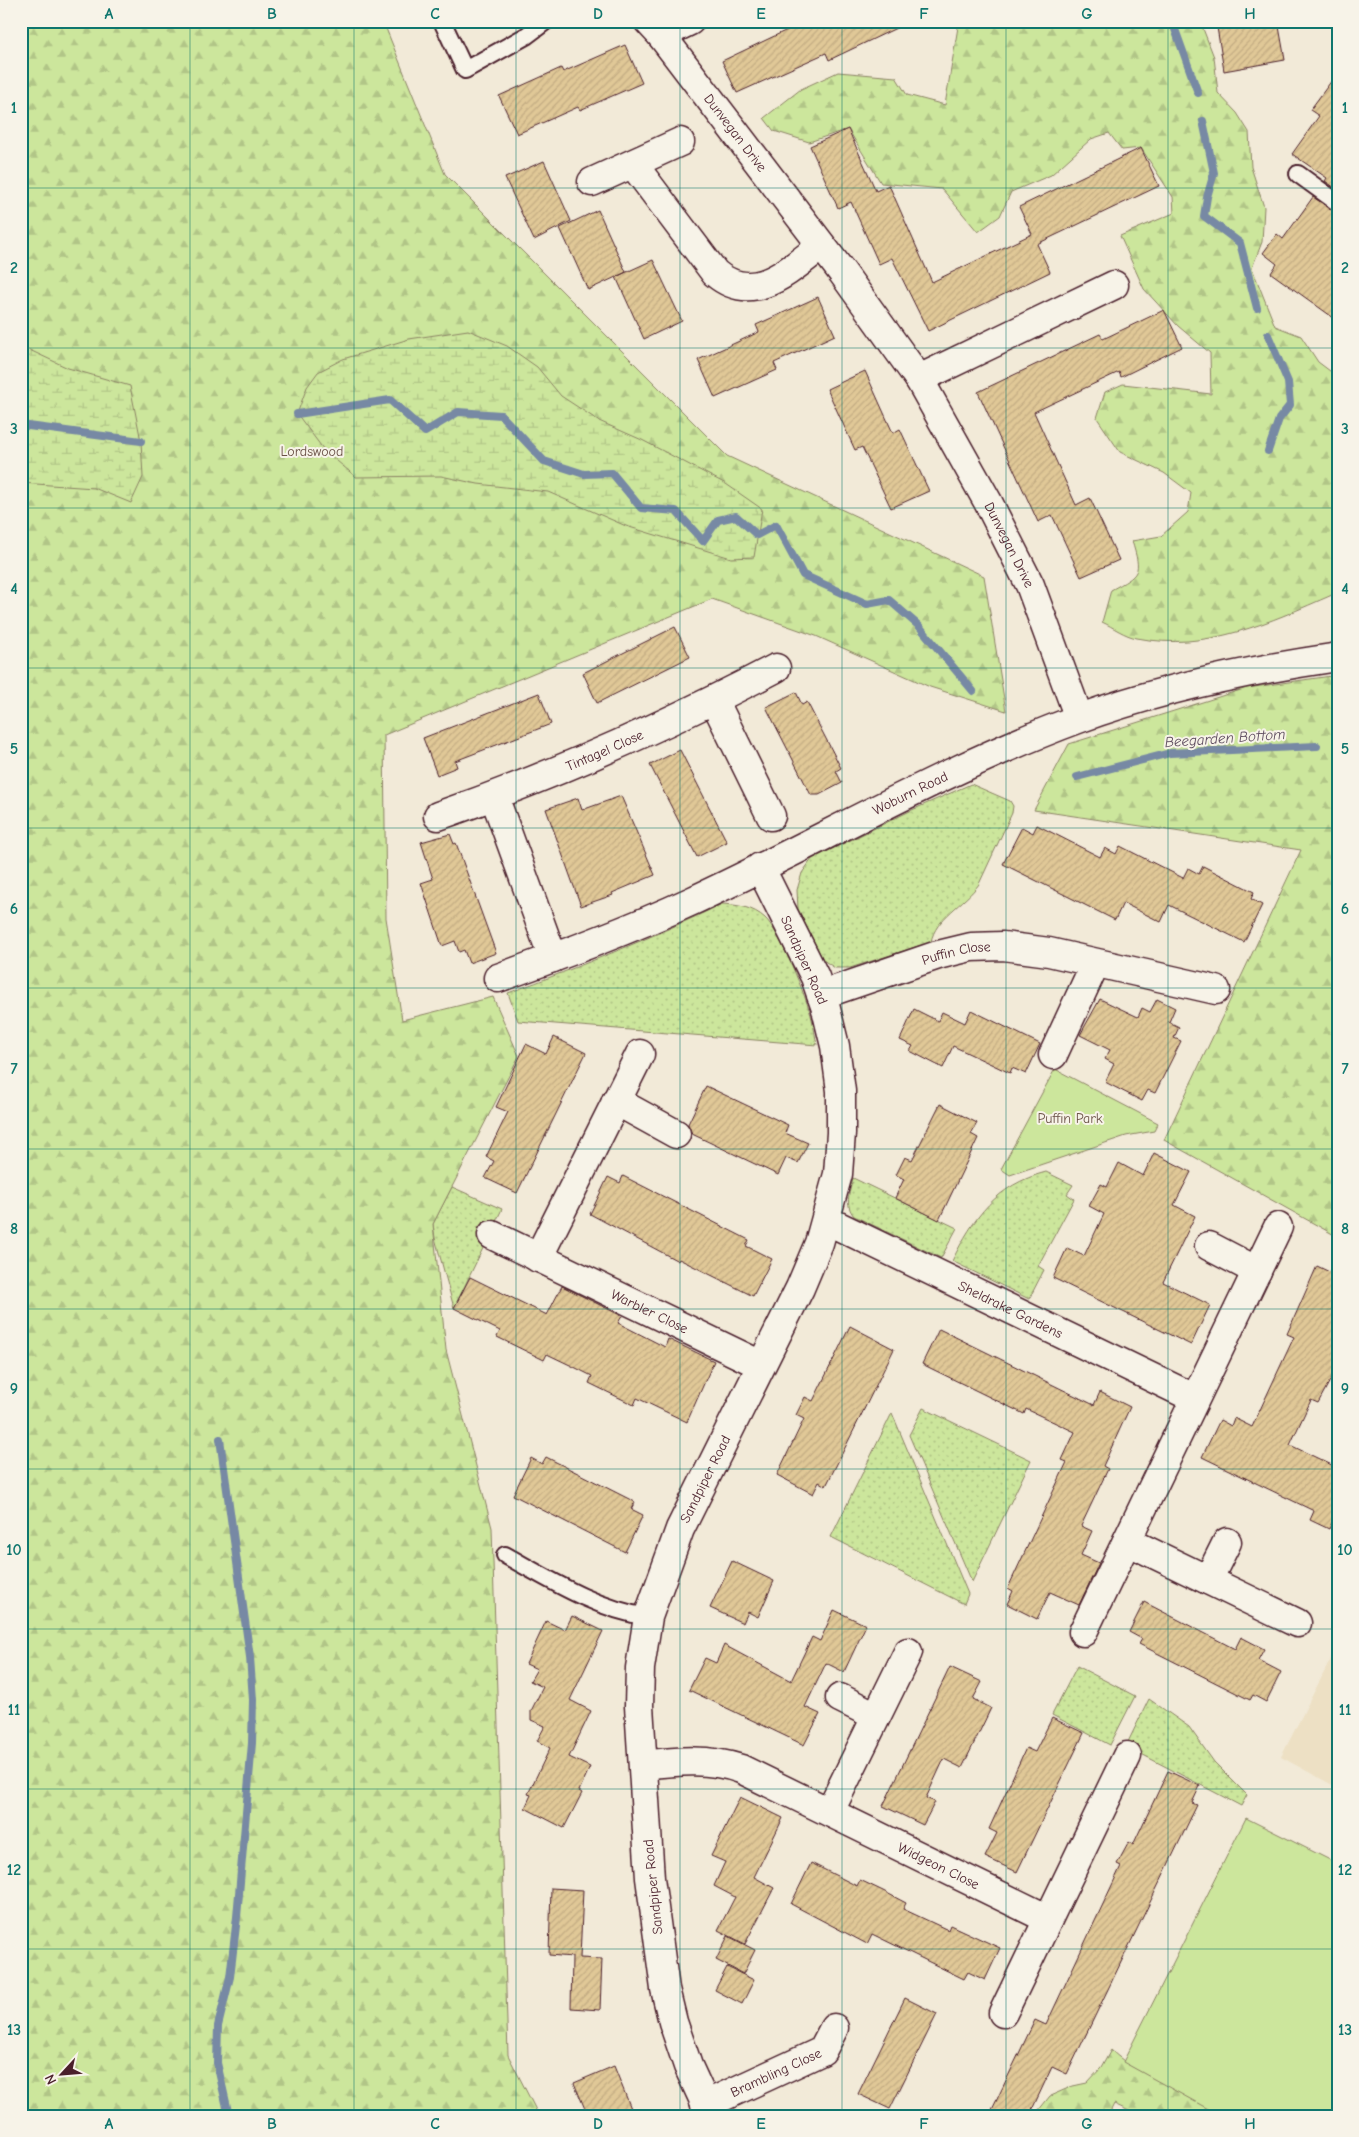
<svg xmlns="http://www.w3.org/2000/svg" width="1359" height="2137" font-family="'Comic Neue',sans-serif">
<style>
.built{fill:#ede0c4}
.grass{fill:url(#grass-dots);stroke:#8b8264}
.forest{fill:url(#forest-firs);stroke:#8b8264}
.wetland{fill:url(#wetland-marsh);stroke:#8b8264}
.green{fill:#cce69c;stroke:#8b8264}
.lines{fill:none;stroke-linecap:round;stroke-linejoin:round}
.stream{stroke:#7789a4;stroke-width:8}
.building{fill:url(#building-hatch);stroke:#4a1f2b}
.service-casing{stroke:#4a1f2b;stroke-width:20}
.minor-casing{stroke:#4a1f2b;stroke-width:31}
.service{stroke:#f7f3e8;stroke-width:16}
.minor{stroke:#f7f3e8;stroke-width:28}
.grid{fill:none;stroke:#0f766e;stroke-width:1;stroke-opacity:0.55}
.labels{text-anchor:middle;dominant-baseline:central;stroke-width:4;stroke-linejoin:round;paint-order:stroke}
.street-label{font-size:14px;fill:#4a1f2b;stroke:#f7f3e8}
.park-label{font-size:14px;fill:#6a5147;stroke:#f7f3e8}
.water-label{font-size:15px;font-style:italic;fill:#5d4b5e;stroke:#f7f3e8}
.neatline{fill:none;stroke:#0f766e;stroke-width:2}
.grid-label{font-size:16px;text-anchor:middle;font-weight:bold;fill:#0f766e}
</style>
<defs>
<pattern id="grass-dots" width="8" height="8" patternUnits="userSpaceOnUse" patternTransform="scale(1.25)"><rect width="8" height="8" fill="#cce69c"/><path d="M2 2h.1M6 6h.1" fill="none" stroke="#b1c587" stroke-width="1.8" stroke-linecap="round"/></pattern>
<pattern id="forest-firs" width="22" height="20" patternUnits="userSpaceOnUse" patternTransform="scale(1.25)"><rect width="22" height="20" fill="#cce69c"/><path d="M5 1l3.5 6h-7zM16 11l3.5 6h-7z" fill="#b1c587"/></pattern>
<pattern id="wetland-marsh" width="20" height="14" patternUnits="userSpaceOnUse" patternTransform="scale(1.25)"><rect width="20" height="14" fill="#cce69c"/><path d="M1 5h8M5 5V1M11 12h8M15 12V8" fill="none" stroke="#b1c587"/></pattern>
<pattern id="building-hatch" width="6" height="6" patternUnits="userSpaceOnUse" patternTransform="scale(1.25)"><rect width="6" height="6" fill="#e0c897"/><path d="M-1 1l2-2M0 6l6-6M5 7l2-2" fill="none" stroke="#c2ab82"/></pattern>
</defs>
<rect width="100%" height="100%" fill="#f2ead8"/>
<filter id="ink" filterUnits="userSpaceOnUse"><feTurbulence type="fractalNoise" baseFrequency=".02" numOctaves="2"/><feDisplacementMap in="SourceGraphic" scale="10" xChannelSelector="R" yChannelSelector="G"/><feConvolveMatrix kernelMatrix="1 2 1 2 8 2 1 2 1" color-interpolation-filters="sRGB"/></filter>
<g filter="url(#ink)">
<!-- built -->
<polygon class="built" points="1338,1645 1338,1788 1281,1757"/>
<!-- grass -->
<g class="grass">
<path d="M971,784L1010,801L1013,806L1012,813L979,884C965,904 935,918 931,942L850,968H835L823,960L798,909L797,890L802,873L812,859L912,810Z"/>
<path d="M722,904C738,905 753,907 765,918C779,930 807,999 812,1019C814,1027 815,1036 817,1045L518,1021L508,993C581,966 652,938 722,904Z"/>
<path d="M1046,1172L1073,1185L1067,1194L1074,1199L1038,1266L1044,1270L1029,1299L952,1261C974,1217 996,1185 1046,1172Z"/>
<path d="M853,1178L957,1228L941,1258L854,1216C844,1204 850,1191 853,1178Z"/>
<polygon points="452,1187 502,1209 454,1308 435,1238 433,1224"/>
<polygon points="923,1408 1031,1460 972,1582 909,1435"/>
<polygon points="892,1413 968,1594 964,1604 831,1537"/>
<polygon points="1077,1666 1135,1696 1110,1745 1052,1715"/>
<polygon points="1149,1699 1189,1727 1214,1762 1247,1795 1241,1806 1126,1746"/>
</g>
<!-- forest -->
<g class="forest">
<polygon points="21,21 383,21 445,174 727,456 984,576 1006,711 930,687 816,636 712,599 384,735 386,918 402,1020 493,997 519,1056 433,1224 446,1350 492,1528 508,2055 539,2116 21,2116"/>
<path d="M959,21H1200L1214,57L1218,93L1237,113L1249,132L1251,167L1264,207L1262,242L1252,268L1275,326L1301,336L1318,362L1338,377V587L1332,595C1270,622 1206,652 1137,638C1125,636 1113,627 1102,622L1111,590C1140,574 1142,574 1132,541L1161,536L1188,512L1191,493L1164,473L1120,452L1097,418L1105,392L1123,384L1211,394L1210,353L1178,326L1144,289L1120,236L1174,213L1173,197L1141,148L1122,150L1109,133L1091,139L1051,175L1011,192L1000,216L978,232L942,189L881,183L848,129L809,142L774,131L764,118L801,89L838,72L896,77L907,95L945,105Z"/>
<polygon points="1338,675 1338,1237 1164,1140 1301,850 1034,810 1069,744 1247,688"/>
<path d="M1111,2050C1143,2081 1179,2082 1216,2101C1222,2104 1228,2111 1234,2116H1140L1114,2104L1108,2116H1034L1050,2096L1073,2086L1087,2083L1101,2068Z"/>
</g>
<!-- wetland -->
<g class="wetland">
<polygon points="468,330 507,346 537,367 561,396 599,421 642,440 726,484 762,509 754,557 731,558 626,526 548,492 478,484 441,476 356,477 324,450 297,414 307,387 318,372 343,359 409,339"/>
<polygon points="21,346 68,368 130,386 141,441 143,477 131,503 94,488 21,483"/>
</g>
<!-- green -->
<g class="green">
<polygon points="1055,1069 1158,1123 1154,1131 1126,1136 1010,1175 1001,1169"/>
<polygon points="1246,1818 1338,1864 1338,2116 1221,2116 1123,2062"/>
</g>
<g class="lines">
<!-- stream -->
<g class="stream">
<polyline points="1172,21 1198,93"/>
<polyline points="1203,121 1214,173 1207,197 1204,216 1240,243 1257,308"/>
<polyline points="1268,335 1288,382 1290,405 1279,419 1268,451"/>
<polyline points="297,414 390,400 425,432 458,412 501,415 544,461 584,474 612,473 641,508 676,511 703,541 718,520 736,516 757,535 776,525 803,575 867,604 889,600 919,626 973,691"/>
<polyline points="21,425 141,441"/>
<polyline points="1077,777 1170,753 1317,746"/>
<polyline points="220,1439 250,1657 253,1700 252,1743 237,1917 230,1977 218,2026 217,2063 229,2116"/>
</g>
</g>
<!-- building -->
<g class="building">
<polygon points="806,21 911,21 829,60 826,53 737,93 722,61"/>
<polygon points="1216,21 1278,21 1285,60 1224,71"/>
<polygon points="625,45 642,83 580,110 578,107 517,134 499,96 561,68 563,72"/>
<polygon points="1338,72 1338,190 1325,181 1327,178 1292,154 1319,116 1310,110"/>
<polygon points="848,129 876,191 889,185 932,282 1032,234 1019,207 1141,148 1159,186 1037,244 1050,272 928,331 892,258 879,264 851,202 838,208 810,146"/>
<polygon points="544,161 571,221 534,240 505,178"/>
<polygon points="1313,197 1338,213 1338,321 1271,273 1277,264 1263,253 1277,234 1283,239"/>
<polygon points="598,210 626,272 618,276 653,260 682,321 644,339 616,277 588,290 560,228"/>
<polygon points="818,297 835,335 774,363 777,370 715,398 698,360 759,332 756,325"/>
<polygon points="1164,310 1182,347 1121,377 1119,372 1034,412 1076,505 1090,498 1119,560 1081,577 1052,515 1038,522 978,392 1100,334 1103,339"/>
<polygon points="865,371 893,433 900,429 929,491 891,508 862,447 855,450 827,389"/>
<polygon points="675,627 690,657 597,703 583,673"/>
<polygon points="796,692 802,705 807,702 841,768 836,771 842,783 819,795 811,795 766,707"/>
<polygon points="539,693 551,724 455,761 457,767 437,775 423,738"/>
<polygon points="680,750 727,842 697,857 650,765"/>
<polygon points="621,796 655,875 612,893 613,895 581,906 546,809 578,798 582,810"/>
<polygon points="1037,825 1100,857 1105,848 1116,854 1120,846 1183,878 1188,868 1199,874 1203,866 1254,892 1251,899 1262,905 1244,942 1169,905 1161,922 1123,903 1115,920 1003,864 1022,827 1033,833"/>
<polygon points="450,834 454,844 456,843 496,953 469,963 464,950 459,952 455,941 442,946 421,883 433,879 421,842"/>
<polygon points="1100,999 1138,1017 1142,1008 1150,1012 1157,999 1175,1008 1169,1022 1179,1027 1174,1038 1181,1041 1155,1093 1148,1090 1142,1101 1105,1082 1114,1064 1105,1059 1110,1050 1080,1035"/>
<polygon points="914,1009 938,1021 942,1012 965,1023 971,1010 1040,1044 1026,1074 1012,1068 1010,1073 953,1046 943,1068 910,1051 913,1046 900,1040"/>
<polygon points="554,1037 586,1053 517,1193 485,1178 494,1161 486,1157 508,1112 496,1107 526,1044 546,1054"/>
<polygon points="706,1086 788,1125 785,1133 808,1143 798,1163 786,1158 778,1175 692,1134 688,1124"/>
<polygon points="940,1104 977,1123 971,1134 978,1138 939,1220 895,1198 904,1179 896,1175 905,1157 912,1160"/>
<polygon points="1154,1153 1191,1172 1174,1205 1195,1216 1163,1282 1210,1305 1191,1345 1053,1278 1067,1248 1084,1256 1104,1214 1089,1206 1101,1184 1107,1187 1119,1163 1143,1176"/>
<polygon points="623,1176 749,1240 746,1246 772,1259 753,1296 679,1259 678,1261 590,1214 608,1177 620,1183"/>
<polygon points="1317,1266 1338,1276 1338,1366 1318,1403 1311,1400 1290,1445 1338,1468 1338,1509 1329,1529 1310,1520 1314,1511 1202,1457 1220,1420 1231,1426 1234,1418 1252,1427 1294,1337 1287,1334"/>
<polygon points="470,1277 547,1315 562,1286 622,1316 618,1323 665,1347 668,1339 714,1361 687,1422 637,1398 634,1405 589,1383 592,1376 570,1365 547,1354 544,1360 497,1337 500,1331 454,1308"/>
<polygon points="850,1326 894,1349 826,1486 819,1482 813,1494 777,1475 804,1419 796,1415 805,1397 813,1401"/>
<polygon points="939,1329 1094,1405 1100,1392 1130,1407 1103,1466 1108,1469 1081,1526 1092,1531 1081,1555 1099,1563 1079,1605 1050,1592 1037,1619 1007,1604 1013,1591 1008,1588 1067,1462 1062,1460 1075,1432 1026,1409 1024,1414 922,1364"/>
<polygon points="546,1457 635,1502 631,1509 643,1515 625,1552 513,1495 531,1458 542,1464"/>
<polygon points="732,1561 774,1581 758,1617 748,1612 743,1623 710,1608"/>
<polygon points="1144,1602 1235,1649 1241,1637 1264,1649 1258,1660 1281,1672 1266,1702 1253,1695 1250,1700 1139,1644 1142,1639 1129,1632"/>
<polygon points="834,1610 866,1625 844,1672 826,1663 805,1707 820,1714 804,1745 689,1690 705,1658 716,1663 724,1645 791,1681 812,1637 820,1641"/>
<polygon points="572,1616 603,1631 570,1700 591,1711 569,1757 590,1767 579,1791 582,1793 564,1828 525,1808 531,1795 528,1794 550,1748 537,1741 545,1726 531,1720 531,1711 543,1687 530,1681 537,1669 526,1664 546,1621 565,1630"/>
<polygon points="950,1667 982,1682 973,1699 991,1708 962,1768 944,1759 926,1798 935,1802 923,1825 883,1806"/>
<polygon points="1052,1718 1084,1733 1017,1872 985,1857 997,1833 989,1829 1026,1748 1035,1752"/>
<polygon points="1168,1771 1200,1786 1192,1803 1197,1805 1067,2074 1052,2067 1029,2116 989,2116 1035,2020 1046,2025 1121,1866 1117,1864 1129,1842 1133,1845"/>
<polygon points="740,1797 783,1818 754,1877 774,1888 745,1944 718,1930 735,1897 714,1886 725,1862 711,1856"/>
<polygon points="811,1863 857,1886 860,1880 883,1891 906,1903 903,1909 948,1930 950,1925 1000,1948 985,1980 968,1972 964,1979 872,1934 867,1944 791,1904"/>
<polygon points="551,1888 583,1890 580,1958 602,1959 600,2010 571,2008 572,1957 549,1955"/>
<polygon points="728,1936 755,1950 743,1974 716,1960"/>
<polygon points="727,1967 754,1980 742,2004 715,1990"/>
<polygon points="905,1998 937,2014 890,2109 858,2094"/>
<polygon points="614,2066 634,2116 588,2116 574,2083"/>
</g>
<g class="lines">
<!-- service casing -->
<g class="service-casing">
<g id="service">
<polyline points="442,21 465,70 526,36 546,21"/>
<polyline points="1298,174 1338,203"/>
<path d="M505,1555C550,1580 596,1609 648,1617"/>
</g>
</g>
<!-- minor casing -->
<g class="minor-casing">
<g id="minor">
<path id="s1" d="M648,21L661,35L842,272L919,379L988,502L1030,585L1079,718"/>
<polyline points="661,35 690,21"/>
<path d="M633,164L715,273C754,306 789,270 821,246"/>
<polyline points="592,182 680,142"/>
<polyline points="919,379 1114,285"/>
<polyline points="714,700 771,816"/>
<polyline points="494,796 553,958"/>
<path id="s2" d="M438,816C555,775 667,725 776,668"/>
<path id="s3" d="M498,978C564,954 629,930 692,901C821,841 945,768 1078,719C1162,688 1249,670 1338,657"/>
<path id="s4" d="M821,995L938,955L971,947L1003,946L1049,952L1216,990"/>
<polyline points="1053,1055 1095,964"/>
<polyline points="616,1101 676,1134"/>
<path id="s5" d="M826,1220L1194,1398"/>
<path id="s6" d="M492,1235L761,1365"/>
<polyline points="1209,1246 1257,1271"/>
<polyline points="538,1258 640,1054"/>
<polyline points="1127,1541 1297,1623"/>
<polyline points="1208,1580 1227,1542"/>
<polyline points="1083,1632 1278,1227"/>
<polyline points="840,1698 876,1716"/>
<path id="s7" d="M644,1765C678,1761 709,1758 741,1769L1048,1919"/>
<polyline points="830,1811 908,1652"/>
<polyline points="1003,2013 1127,1756"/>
<path id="s8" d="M705,2105L822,2051L834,2028"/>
<path id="s9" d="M711,2116L688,2066L673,2022L665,1989L650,1878L639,1706L640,1668L648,1617L680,1529L800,1288L819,1243L838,1174L841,1133V1091L835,1046L826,1009L815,977L760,867"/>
</g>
</g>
<!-- service -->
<use href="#service" class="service"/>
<!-- minor -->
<use href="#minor" class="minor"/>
</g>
</g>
<!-- grid -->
<path class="grid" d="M190,21V2116M354,21V2116M516,21V2116M680,21V2116M842,21V2116M1006,21V2116M1168,21V2116M21,188H1338M21,348H1338M21,508H1338M21,668H1338M21,828H1338M21,988H1338M21,1149H1338M21,1309H1338M21,1469H1338M21,1629H1338M21,1789H1338M21,1949H1338"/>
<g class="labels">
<!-- street labels -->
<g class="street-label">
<text stroke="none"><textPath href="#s1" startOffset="142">Dunvegan Drive</textPath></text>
<text stroke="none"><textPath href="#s1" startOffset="638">Dunvegan Drive</textPath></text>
<text stroke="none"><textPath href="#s2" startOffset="179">Tintagel Close</textPath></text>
<text stroke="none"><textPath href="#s3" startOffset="452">Woburn Road</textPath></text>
<text stroke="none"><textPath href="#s4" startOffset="142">Puffin Close</textPath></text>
<text transform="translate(804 960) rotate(66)">Sandpiper Road</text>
<text stroke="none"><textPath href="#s5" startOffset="205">Sheldrake Gardens</textPath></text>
<text stroke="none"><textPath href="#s6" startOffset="175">Warbler Close</textPath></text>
<text stroke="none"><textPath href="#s9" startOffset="659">Sandpiper Road</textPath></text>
<text stroke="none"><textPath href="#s7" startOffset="318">Widgeon Close</textPath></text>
<text transform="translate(653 1887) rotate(-96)">Sandpiper Road</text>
<text stroke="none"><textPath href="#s8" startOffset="78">Brambling Close</textPath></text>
</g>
<!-- park labels -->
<g class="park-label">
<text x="312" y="451">Lordswood</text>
<text x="1070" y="1118">Puffin Park</text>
</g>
<!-- water labels -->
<g class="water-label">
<text transform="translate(1225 738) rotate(-4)">Beegarden Bottom</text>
</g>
</g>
<!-- margin -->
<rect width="1359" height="2137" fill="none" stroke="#f7f3e8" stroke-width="55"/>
<!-- north arrow -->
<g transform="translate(62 2074) rotate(244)" stroke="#f7f3e8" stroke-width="4" paint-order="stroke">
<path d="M0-4L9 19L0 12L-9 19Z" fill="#4a1f2b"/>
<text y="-8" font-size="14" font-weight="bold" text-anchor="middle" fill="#4a1f2b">N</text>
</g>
<rect x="28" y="28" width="1304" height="2082" class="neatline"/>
<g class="grid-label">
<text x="109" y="19">A</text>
<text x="272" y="19">B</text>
<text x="435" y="19">C</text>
<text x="598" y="19">D</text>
<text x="761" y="19">E</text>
<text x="924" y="19">F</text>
<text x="1087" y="19">G</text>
<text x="1250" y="19">H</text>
<text x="14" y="113">1</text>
<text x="1345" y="113">1</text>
<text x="14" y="273">2</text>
<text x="1345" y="273">2</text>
<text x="14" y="434">3</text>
<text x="1345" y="434">3</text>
<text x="14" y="594">4</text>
<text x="1345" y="594">4</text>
<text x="14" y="754">5</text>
<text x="1345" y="754">5</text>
<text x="14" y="914">6</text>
<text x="1345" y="914">6</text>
<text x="14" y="1074">7</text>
<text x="1345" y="1074">7</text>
<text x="14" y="1234">8</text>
<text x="1345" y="1234">8</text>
<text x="14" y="1394">9</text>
<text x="1345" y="1394">9</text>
<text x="14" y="1555">10</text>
<text x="1345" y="1555">10</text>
<text x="14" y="1715">11</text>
<text x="1345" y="1715">11</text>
<text x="14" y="1875">12</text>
<text x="1345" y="1875">12</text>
<text x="14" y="2035">13</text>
<text x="1345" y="2035">13</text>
<text x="109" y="2129">A</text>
<text x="272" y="2129">B</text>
<text x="435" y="2129">C</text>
<text x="598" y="2129">D</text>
<text x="761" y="2129">E</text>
<text x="924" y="2129">F</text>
<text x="1087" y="2129">G</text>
<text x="1250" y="2129">H</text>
</g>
</svg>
